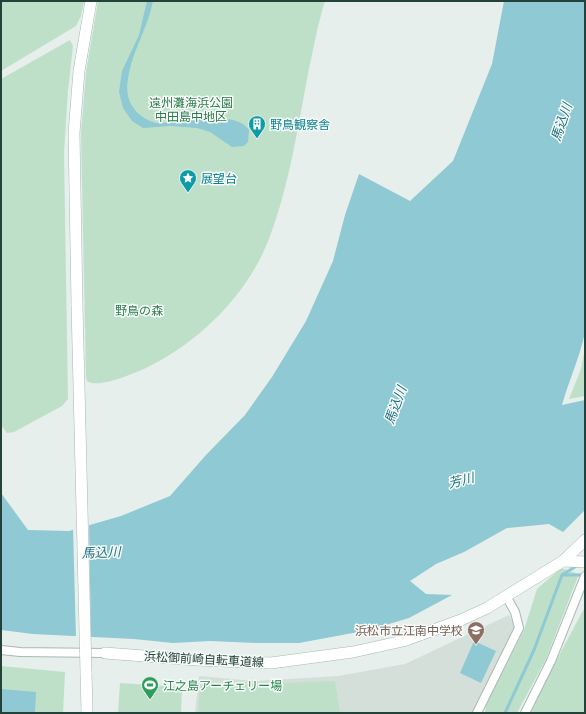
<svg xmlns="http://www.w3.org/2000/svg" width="586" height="714" font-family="Montserrat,'Noto Sans JP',sans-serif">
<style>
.built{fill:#d4dfda}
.green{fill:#bfe0c8}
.water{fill:#8ec9d4}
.pier{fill:#e6efeb}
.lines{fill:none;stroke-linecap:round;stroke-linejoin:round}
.stream{stroke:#8ec9d4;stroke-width:3}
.street-casing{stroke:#a8b8b2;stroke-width:10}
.secondary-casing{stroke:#a4bbb3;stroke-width:12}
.street{stroke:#fff;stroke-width:8}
.secondary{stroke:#fff;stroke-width:11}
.secondary-bridge-casing{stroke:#a4bbb3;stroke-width:12;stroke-linecap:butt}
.secondary-bridge{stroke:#fff;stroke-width:11}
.labels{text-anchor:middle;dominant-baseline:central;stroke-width:3;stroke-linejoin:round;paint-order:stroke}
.park-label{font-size:12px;fill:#2d7a4b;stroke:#f7fbf9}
.culture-label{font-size:12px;fill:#0d838f;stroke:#f7fbf9;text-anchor:start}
.education-label{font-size:12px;fill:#785e54;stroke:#f7fbf9;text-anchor:end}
.street-label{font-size:12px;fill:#24423a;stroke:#f7fbf9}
.leisure-label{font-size:12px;fill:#27864d;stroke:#f7fbf9;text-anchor:start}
.water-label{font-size:13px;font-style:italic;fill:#1c6f80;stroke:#f7fbf9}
</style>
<rect width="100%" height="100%" fill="#e6efeb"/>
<!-- built -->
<polygon class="built" points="509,615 515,626 472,713 195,713 199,676 254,681 338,676 405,664"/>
<!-- green -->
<g class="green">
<polygon points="1,1 84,1 81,16 76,26 1,71"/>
<path d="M98,1H325C318,23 314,46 309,69C298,125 290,183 270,236C249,294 199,343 144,369C131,374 99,389 87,381L86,376L81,133L86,72Z"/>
<polygon points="70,40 73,46 68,91 64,153 68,399 62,406 14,432 7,433 1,425 1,79"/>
<polygon points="585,348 585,396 569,399 581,369"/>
<polygon points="561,568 579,574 546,659 517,713 485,713 486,704 524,630 537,589"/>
<polygon points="585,607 585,713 528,713"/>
<polygon points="1,666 65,672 63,713 1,713"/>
<polygon points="335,681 340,713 198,713 200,686"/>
<polygon points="120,683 182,687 181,713 118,713"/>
</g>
<!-- water -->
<g class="water">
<path d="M147,1H153C148,27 134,48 129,73C126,87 126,99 135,110C140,116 148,121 156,123C160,124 166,122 171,122C191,120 236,111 249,130L248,142L244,146L232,147L210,132L197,128L170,126L143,128L132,121L123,108L119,92L122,71L139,35Z"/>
<path d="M504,1H585V332C580,357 569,380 562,405L585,400V510L563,532L549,524L507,528L464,552L436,564L410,581L426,594L452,595L409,618L369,630L299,643H257L210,641L173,643L134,639L33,634L1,630V493L28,530L69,531L121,516L170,496L206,455L245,415L272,377L306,321L333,261L345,215L359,174L410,201L453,161L492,64Z"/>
<polygon points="474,641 496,651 481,683 460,673"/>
<polygon points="1,689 36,692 35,713 1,713"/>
</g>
<!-- pier -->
<polygon class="pier" points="89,523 91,639 76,638 73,528"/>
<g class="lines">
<!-- stream -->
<g class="stream">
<polyline points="564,575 584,575"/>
<polyline points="505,713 534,650 562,575 578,565"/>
</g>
<!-- street casing -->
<g class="street-casing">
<g id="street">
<polyline points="1,650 20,652 105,653"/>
<polyline points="477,713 519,628 515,612 506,596"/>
<polyline points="525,713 551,661 585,576"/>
</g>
</g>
<!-- secondary casing -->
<g class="secondary-casing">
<g id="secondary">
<polyline points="77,305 74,133 79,71 91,1"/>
<polyline points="563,561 585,562"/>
<polyline points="105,653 197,660 271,663 353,652 403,641 461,620 487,608 563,561 585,540"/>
<polyline points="86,672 87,713"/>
</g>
</g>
<!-- street -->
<use href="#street" class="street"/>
<!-- secondary -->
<use href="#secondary" class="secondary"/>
<!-- secondary-bridge casing -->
<g class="secondary-bridge-casing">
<polyline id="secondary-bridge" points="77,305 86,672"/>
</g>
<!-- secondary-bridge -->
<use href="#secondary-bridge" class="secondary-bridge"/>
</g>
<!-- icons -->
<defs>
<g id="building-pin" transform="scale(0.9)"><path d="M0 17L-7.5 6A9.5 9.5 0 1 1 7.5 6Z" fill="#0f9aa8" stroke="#f7fbf9"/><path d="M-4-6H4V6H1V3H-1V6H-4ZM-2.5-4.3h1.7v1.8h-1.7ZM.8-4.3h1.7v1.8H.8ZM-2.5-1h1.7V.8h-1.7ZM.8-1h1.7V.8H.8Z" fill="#fff"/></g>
<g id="sight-pin" transform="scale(0.9)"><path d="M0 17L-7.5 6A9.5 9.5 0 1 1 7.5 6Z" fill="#0f9aa8" stroke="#f7fbf9"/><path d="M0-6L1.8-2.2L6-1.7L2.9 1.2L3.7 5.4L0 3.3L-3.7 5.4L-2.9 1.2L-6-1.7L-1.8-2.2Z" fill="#fff"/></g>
<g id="school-pin" transform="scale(0.9)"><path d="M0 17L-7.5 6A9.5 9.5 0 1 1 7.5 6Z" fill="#8d6e63" stroke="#f7fbf9"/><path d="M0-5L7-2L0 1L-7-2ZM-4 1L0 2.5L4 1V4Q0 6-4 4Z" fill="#fff"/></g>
<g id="stadium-pin" transform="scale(0.9)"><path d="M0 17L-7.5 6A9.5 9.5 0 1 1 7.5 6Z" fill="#2e9e5b" stroke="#f7fbf9"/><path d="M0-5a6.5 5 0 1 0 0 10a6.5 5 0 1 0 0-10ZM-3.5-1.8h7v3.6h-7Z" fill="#fff"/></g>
</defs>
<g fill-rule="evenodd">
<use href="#building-pin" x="257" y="124"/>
<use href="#sight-pin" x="188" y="178"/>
<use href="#school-pin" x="476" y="630"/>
<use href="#stadium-pin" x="150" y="685"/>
</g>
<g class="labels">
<!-- park labels -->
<g class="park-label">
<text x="191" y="102">遠州灘海浜公園<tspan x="191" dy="14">中田島中地区</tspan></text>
<text x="139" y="310">野鳥の森</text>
</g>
<!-- culture labels -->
<g class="culture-label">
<text x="270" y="124">野鳥観察舎</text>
<text x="201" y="178">展望台</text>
</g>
<!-- education labels -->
<g class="education-label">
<text x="463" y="630">浜松市立江南中学校</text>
</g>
<!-- street labels -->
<g class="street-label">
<text transform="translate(204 659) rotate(3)">浜松御前崎自転車道線</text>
</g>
<!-- leisure labels -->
<g class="leisure-label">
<text x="163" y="685">江之島アーチェリー場</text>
</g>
<!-- water labels -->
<g class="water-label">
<text transform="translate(561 122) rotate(-71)">馬込川</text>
<text transform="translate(395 405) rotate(-70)">馬込川</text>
<text transform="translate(461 480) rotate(-14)">芳川</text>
<text transform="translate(101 552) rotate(-2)">馬込川</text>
</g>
</g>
<!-- border -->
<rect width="586" height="714" fill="none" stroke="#24423a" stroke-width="4"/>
</svg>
